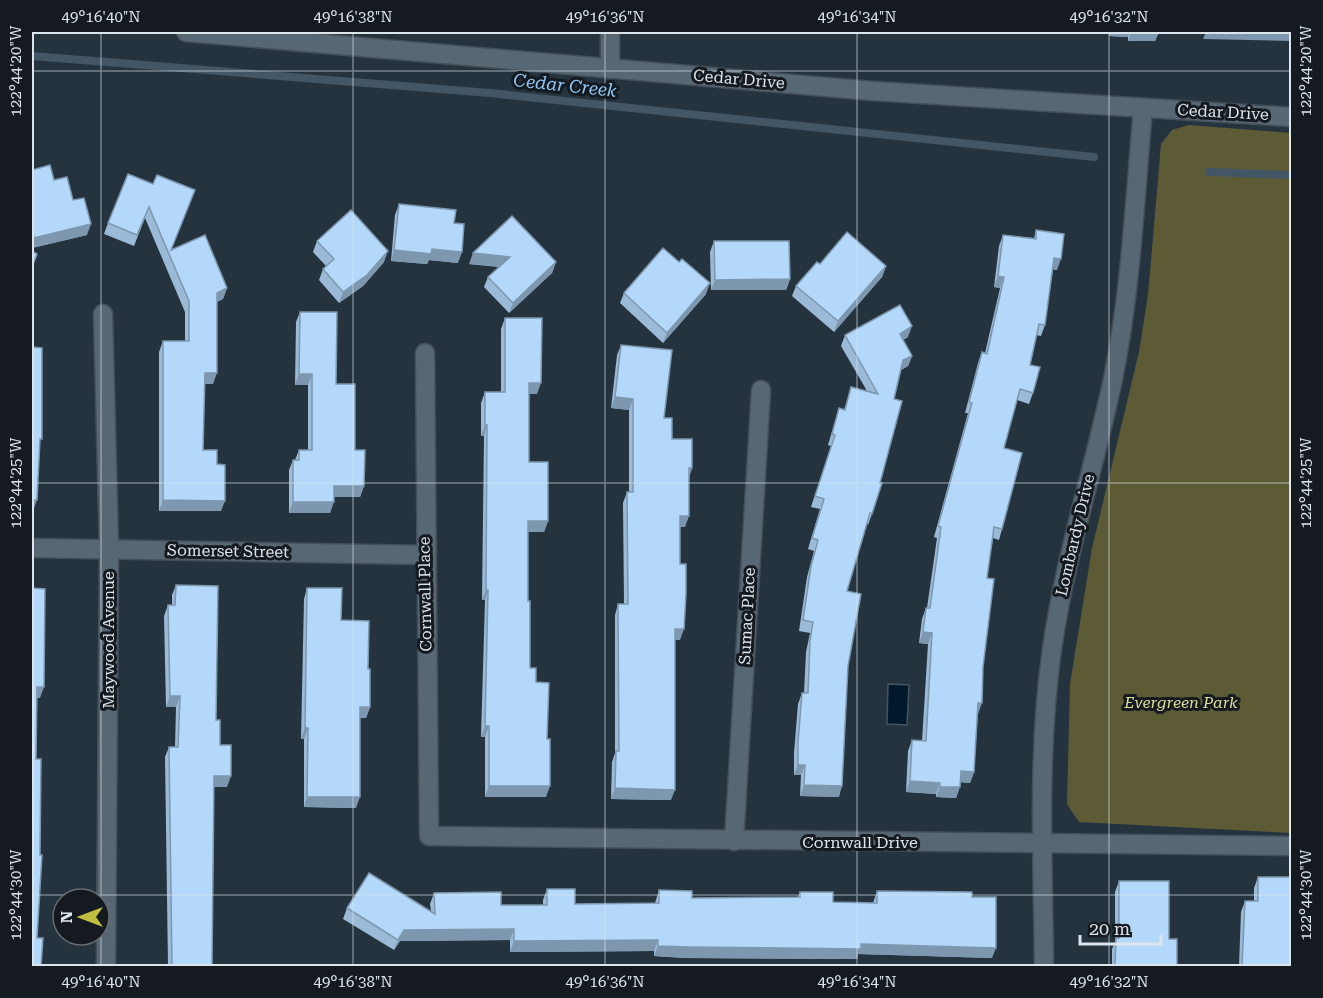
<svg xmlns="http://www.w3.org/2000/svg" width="1323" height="998" font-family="'Roboto Serif',serif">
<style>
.green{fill:#5c5b36}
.water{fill:#02192c;stroke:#435666;stroke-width:1.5}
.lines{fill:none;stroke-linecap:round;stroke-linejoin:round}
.stream{stroke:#435666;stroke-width:8}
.street-casing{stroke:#444f59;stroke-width:21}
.secondary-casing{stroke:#444f59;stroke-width:21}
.street{stroke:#586774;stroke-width:18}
.secondary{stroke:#586774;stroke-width:18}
.wall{fill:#9abad7}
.shaded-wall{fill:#7d97af}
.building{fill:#b3d8fa;stroke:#7d97af;stroke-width:1.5}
.ticks{fill:none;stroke:#dce4ec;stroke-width:1.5;stroke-opacity:0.45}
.labels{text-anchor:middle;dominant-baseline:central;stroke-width:6;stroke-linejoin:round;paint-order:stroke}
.street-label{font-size:16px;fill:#dce4ec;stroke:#141a1f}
.park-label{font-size:16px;font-style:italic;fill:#dede97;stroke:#141a1f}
.water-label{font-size:18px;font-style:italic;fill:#8fc7f9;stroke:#141a1f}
.neatline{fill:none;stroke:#dce4ec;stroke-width:2}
.ticks-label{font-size:15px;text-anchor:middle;fill:#dce4ec}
</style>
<rect width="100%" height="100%" fill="#25333e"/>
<!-- green -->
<polygon class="green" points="1189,125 1291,133 1291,833 1079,822 1067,804 1070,684 1092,548 1139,352 1148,295 1161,144 1172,130"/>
<!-- water -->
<polygon class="water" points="888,684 909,685 907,725 887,724"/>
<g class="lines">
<!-- stream -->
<g class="stream">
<polyline points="32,56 490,93 1094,157"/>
<polyline points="1209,172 1292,175"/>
</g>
<!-- street casing -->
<g class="street-casing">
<g id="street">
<polyline points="610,32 610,69"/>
<polyline points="103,314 109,548 106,966"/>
<polyline points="425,353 429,836 1292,846"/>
<polyline points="32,548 425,555"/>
<polyline points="734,841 761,390"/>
<path d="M1044,966C1043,861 1037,754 1052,649C1065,557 1094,469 1113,379C1131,290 1135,198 1143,108"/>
</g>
</g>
<!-- secondary casing -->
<g class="secondary-casing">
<polyline id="secondary" points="186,32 873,91 1292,117"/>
</g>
<!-- street -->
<use href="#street" class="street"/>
<!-- secondary -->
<use href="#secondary" class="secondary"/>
</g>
<!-- wall -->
<g class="wall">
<polygon points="1109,32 1159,32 1155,41 1128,41 1128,37 1109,36"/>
<polygon points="32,170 54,180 73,200 87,235 32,248"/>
<polygon points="153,184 171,250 227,288 223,299 217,302 213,384 205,384 203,450 217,464 221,511 159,511 159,352 163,341 185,341 185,312 145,218 134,246 104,234 108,223"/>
<polygon points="399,204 454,223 458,263 429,260 427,264 391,261 395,215"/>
<polygon points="1036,230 1057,270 1053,269 1045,325 1041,336 1036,335 1030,365 1033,393 1029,404 1017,400 1004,448 1002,529 999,540 993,538 987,578 974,772 970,783 961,782 956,798 936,797 936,794 906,792 908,751 912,740 922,741 928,644 919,643 922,619 926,608 927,608 937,538 934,537 968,413 965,413 978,363 982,352 985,353 1000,288 994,287 999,246 1003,235 1034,238"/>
<polygon points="317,241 384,262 363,286 339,303 319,280 323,269 326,266 313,252"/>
<polygon points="714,241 790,279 786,290 711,290 710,252"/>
<polygon points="556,262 552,273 509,313 484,287 488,277 499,267 469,264"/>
<polygon points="886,266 882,277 834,332 792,296 796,286"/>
<polygon points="624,293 706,294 663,343 620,303"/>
<polygon points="300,312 336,384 364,486 360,497 334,497 330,513 289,513 289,470 293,460 295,460 299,450 308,450 308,385 295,385 296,322"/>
<polygon points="505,318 537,394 529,394 529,462 548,521 544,532 528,532 528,601 530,668 536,682 547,739 546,797 485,797 485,737 481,737 485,600 482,600 484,436 481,436 481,403 485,392 501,392 501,329"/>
<polygon points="845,335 908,337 903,340 912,356 908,366 901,370 894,399 880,483 872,514 868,525 867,524 847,591 848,666 839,797 800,796 801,775 794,775 794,753 798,704 802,693 804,693 806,652 810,633 799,631 807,577 814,551 808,549 820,509 811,507 831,446 828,445 839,408 844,410 851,387 867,391 841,346"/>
<polygon points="621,345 664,418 672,439 692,468 689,478 685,527 680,527 680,640 675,640 671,800 611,799 612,762 615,753 615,615 618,604 624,604 623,503 627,492 629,492 629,410 611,408 617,355"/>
<polygon points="176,585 216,720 227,787 214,787 212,966 168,966 165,757 169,747 175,747 176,707 166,707 164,616 168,605 172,605 172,595"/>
<polygon points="307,588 341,620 368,669 370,707 366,718 360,718 356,808 304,807 304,739 301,739 304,599"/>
<polygon points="1258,877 1292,966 1239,966 1241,912 1245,901 1254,901 1254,888"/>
<polygon points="1119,881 1169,939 1177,966 1112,966 1112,949 1115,942 1115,892"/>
<polygon points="547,889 575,904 655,903 659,890 692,898 798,897 800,892 833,902 873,903 877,891 972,897 992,958 858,954 857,959 685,958 654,956 654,951 510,952 510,940 400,941 394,950 343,919 347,908 431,911 430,904 434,893 501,905 543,905 543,900"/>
</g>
<!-- shaded-wall -->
<g class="shaded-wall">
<polygon points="1110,32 1130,32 1128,37 1109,36"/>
<polygon points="1131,32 1159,32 1155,41 1128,41"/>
<polygon points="1206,32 1292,32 1292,41 1203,39"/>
<polygon points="91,224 87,235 32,248 32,245 34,238"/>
<polygon points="432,249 462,252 458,263 429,260 427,264 391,261 394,250"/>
<polygon points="388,251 384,262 363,286 339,303 343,292"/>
<polygon points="473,253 510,257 506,267 469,264"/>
<polygon points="1054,258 1061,259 1057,270 1050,269"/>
<polygon points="556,262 552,273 509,313 513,303"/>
<polygon points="886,266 882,277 834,332 838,321"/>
<polygon points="998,276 1004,277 1000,288 994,287"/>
<polygon points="790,279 786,290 711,290 715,280"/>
<polygon points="710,283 706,294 663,343 667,333"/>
<polygon points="227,288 223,299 213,303 217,293"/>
<polygon points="912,326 908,337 896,344 900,334"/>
<polygon points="912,356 908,366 899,371 903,360"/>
<polygon points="205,373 217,373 213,384 201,384"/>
<polygon points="299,374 312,374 308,385 295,385"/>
<polygon points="529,383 541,383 537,394 525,394"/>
<polygon points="615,397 633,399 629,410 611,408"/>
<polygon points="485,425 487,425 484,436 481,436"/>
<polygon points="689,468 692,468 688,479"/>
<polygon points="334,486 364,486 360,497 330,497"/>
<polygon points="32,500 37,500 33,511 32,510"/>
<polygon points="163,500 225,501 221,511 159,511"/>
<polygon points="293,502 334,502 330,513 289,513"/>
<polygon points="680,516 689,516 685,527 676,527"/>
<polygon points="528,521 548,521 544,532 524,532"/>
<polygon points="486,590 488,590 485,600 482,600"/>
<polygon points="675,629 684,629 680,640 671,640"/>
<polygon points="923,632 932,633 928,644 919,643"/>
<polygon points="37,687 44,687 40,698 33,698"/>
<polygon points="170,696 180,696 176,707 166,707"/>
<polygon points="978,703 982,703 978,714 974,714"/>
<polygon points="360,707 370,707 366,718 356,718"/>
<polygon points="485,726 489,726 485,737 481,737"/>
<polygon points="305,728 308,728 304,739 301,739"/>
<polygon points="798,765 805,765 801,775 794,775"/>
<polygon points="961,771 974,772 970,783 957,782"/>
<polygon points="214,776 231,776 227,787 210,787"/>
<polygon points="910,781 940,783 936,794 906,792"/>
<polygon points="804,785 842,786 839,797 800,796"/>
<polygon points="489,786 550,786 546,797 485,797"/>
<polygon points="940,787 960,787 956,798 936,797"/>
<polygon points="615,788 675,790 671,800 611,799"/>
<polygon points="307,797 360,797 356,808 304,807"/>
<polygon points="514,929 510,940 400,941 394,950 398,940 404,930"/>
<polygon points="658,940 654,951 510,952 514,941"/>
<polygon points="861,944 996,948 992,958 858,954 857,959 685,958 654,956 658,946"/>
</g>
<!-- building -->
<g class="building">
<polygon points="50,165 54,180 67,177 73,200 84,198 91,224 34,238 32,226 32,170"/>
<polygon points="128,174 153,184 157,175 195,190 171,250 205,235 227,288 217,293 217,373 205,373 203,450 217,450 217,464 225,465 225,501 163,500 163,341 189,341 189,301 149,207 137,235 108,223"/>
<polygon points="399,204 456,210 454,223 464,224 462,252 432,249 431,254 394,250"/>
<polygon points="351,210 388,251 367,275 343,292 323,269 334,259 317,241"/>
<polygon points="512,216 556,262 513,303 488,277 510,257 473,253"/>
<polygon points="1036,230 1064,234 1061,259 1054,258 1045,325 1039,324 1030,365 1040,367 1033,393 1020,389 1004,448 1022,453 1002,529 994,527 987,578 994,579 983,667 982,703 978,703 974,772 961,771 960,787 940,787 940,783 910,781 912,740 926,741 932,633 923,632 926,608 930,608 941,527 938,526 972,403 969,402 982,352 987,354 1004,277 998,276 1003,235 1036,239"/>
<polygon points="847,232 886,266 838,321 796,286 817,262 820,264"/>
<polygon points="714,241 789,241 790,279 715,280"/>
<polygon points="663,248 679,262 682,259 710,283 667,333 624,293"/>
<polygon points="32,251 37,254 32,267"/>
<polygon points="900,305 912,326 900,334 912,356 903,360 894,399 902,401 880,483 882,483 872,514 870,513 847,591 861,594 848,666 842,786 804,785 805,765 798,765 798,742 802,693 808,693 810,641 813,622 803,620 811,566 818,540 812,538 824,499 815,496 835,435 832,434 839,408 845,410 851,387 878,394 845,335"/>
<polygon points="300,312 337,312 336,384 355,384 355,450 365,450 364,486 334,486 334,502 293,502 293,460 299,460 299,450 312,450 312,374 299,374"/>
<polygon points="505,318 542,318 541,383 529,383 529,462 548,462 548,521 528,521 528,601 530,601 530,668 536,668 536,682 549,683 547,739 550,739 550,786 489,786 489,726 485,726 488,590 486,590 487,425 485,425 485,392 505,392"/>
<polygon points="621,345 672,350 664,418 672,418 672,439 692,439 692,468 689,468 689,516 680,516 680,564 686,564 686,594 684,629 675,629 675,790 615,788 616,751 619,751 618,604 628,604 627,492 633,492 633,399 615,397"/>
<polygon points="32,347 42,348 42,439 40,439 37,500 32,500"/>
<polygon points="176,585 218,586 216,720 220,720 220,745 231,745 231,776 214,776 212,966 172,966 169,747 178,747 180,696 170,696 168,605 175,605"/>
<polygon points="32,588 45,589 44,687 37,687 36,759 41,759 40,855 42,855 37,938 43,938 41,966 32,966"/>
<polygon points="307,588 342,588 341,620 369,621 368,669 370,669 370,707 360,707 360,797 307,797 308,728 305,728"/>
<polygon points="369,873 435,914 434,893 501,892 501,905 547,905 547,889 575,889 575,904 659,903 659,890 692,891 692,898 800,897 800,892 833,892 833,902 877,903 877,891 972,892 972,897 996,897 996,948 861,944 861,949 689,947 658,946 658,940 514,941 514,929 404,930 398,940 347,908"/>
<polygon points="1258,877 1292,877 1292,966 1242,966 1245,901 1258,901"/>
<polygon points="1119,881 1169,881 1169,939 1177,939 1177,966 1115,966 1116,938 1119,938"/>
</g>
<!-- ticks -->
<path class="ticks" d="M101,32V966M353,32V966M605,32V966M857,32V966M1109,32V966M32,71H1292M32,483H1292M32,895H1292"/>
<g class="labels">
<!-- street labels -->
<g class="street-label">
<text transform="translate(739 79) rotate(5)">Cedar Drive</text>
<text transform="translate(1223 112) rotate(3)">Cedar Drive</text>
<text transform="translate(1075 535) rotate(-77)">Lombardy Drive</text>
<text transform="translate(228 551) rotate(1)">Somerset Street</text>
<text transform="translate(425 594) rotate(-91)">Cornwall Place</text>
<text transform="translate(747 616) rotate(-87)">Sumac Place</text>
<text transform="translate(108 640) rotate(-90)">Maywood Avenue</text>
<text x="860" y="842">Cornwall Drive</text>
</g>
<!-- park labels -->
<g class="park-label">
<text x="1181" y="702">Evergreen Park</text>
</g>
<!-- water labels -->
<g class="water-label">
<text transform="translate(565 85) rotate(6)">Cedar Creek</text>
</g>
</g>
<!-- border -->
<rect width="1323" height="998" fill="none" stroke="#141a1f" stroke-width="66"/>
<!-- north arrow -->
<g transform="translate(81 917) rotate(270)"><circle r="28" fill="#141a1f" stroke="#646b71" stroke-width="1.5"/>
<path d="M0-4.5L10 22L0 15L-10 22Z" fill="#c1be40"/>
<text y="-9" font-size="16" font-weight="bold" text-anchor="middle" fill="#dce4ec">N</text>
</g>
<!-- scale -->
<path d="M1080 935v9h81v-9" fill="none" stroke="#dce4ec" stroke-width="3"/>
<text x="1089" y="935" font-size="18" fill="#dce4ec" stroke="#141a1f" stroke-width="4.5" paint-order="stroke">20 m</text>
<rect x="33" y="33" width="1257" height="932" class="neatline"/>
<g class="ticks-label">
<text x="101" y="22">49°16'40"N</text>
<text x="353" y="22">49°16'38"N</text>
<text x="605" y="22">49°16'36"N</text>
<text x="857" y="22">49°16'34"N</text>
<text x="1109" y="22">49°16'32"N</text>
<text transform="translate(1306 71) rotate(-90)" y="5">122°44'20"W</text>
<text transform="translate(16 71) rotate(-90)" y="5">122°44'20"W</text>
<text transform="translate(1306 483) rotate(-90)" y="5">122°44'25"W</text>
<text transform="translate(16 483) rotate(-90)" y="5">122°44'25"W</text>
<text transform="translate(1306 895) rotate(-90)" y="5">122°44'30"W</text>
<text transform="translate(16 895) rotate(-90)" y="5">122°44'30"W</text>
<text x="101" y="987">49°16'40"N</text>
<text x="353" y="987">49°16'38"N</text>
<text x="605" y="987">49°16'36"N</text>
<text x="857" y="987">49°16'34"N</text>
<text x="1109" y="987">49°16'32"N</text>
</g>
</svg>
